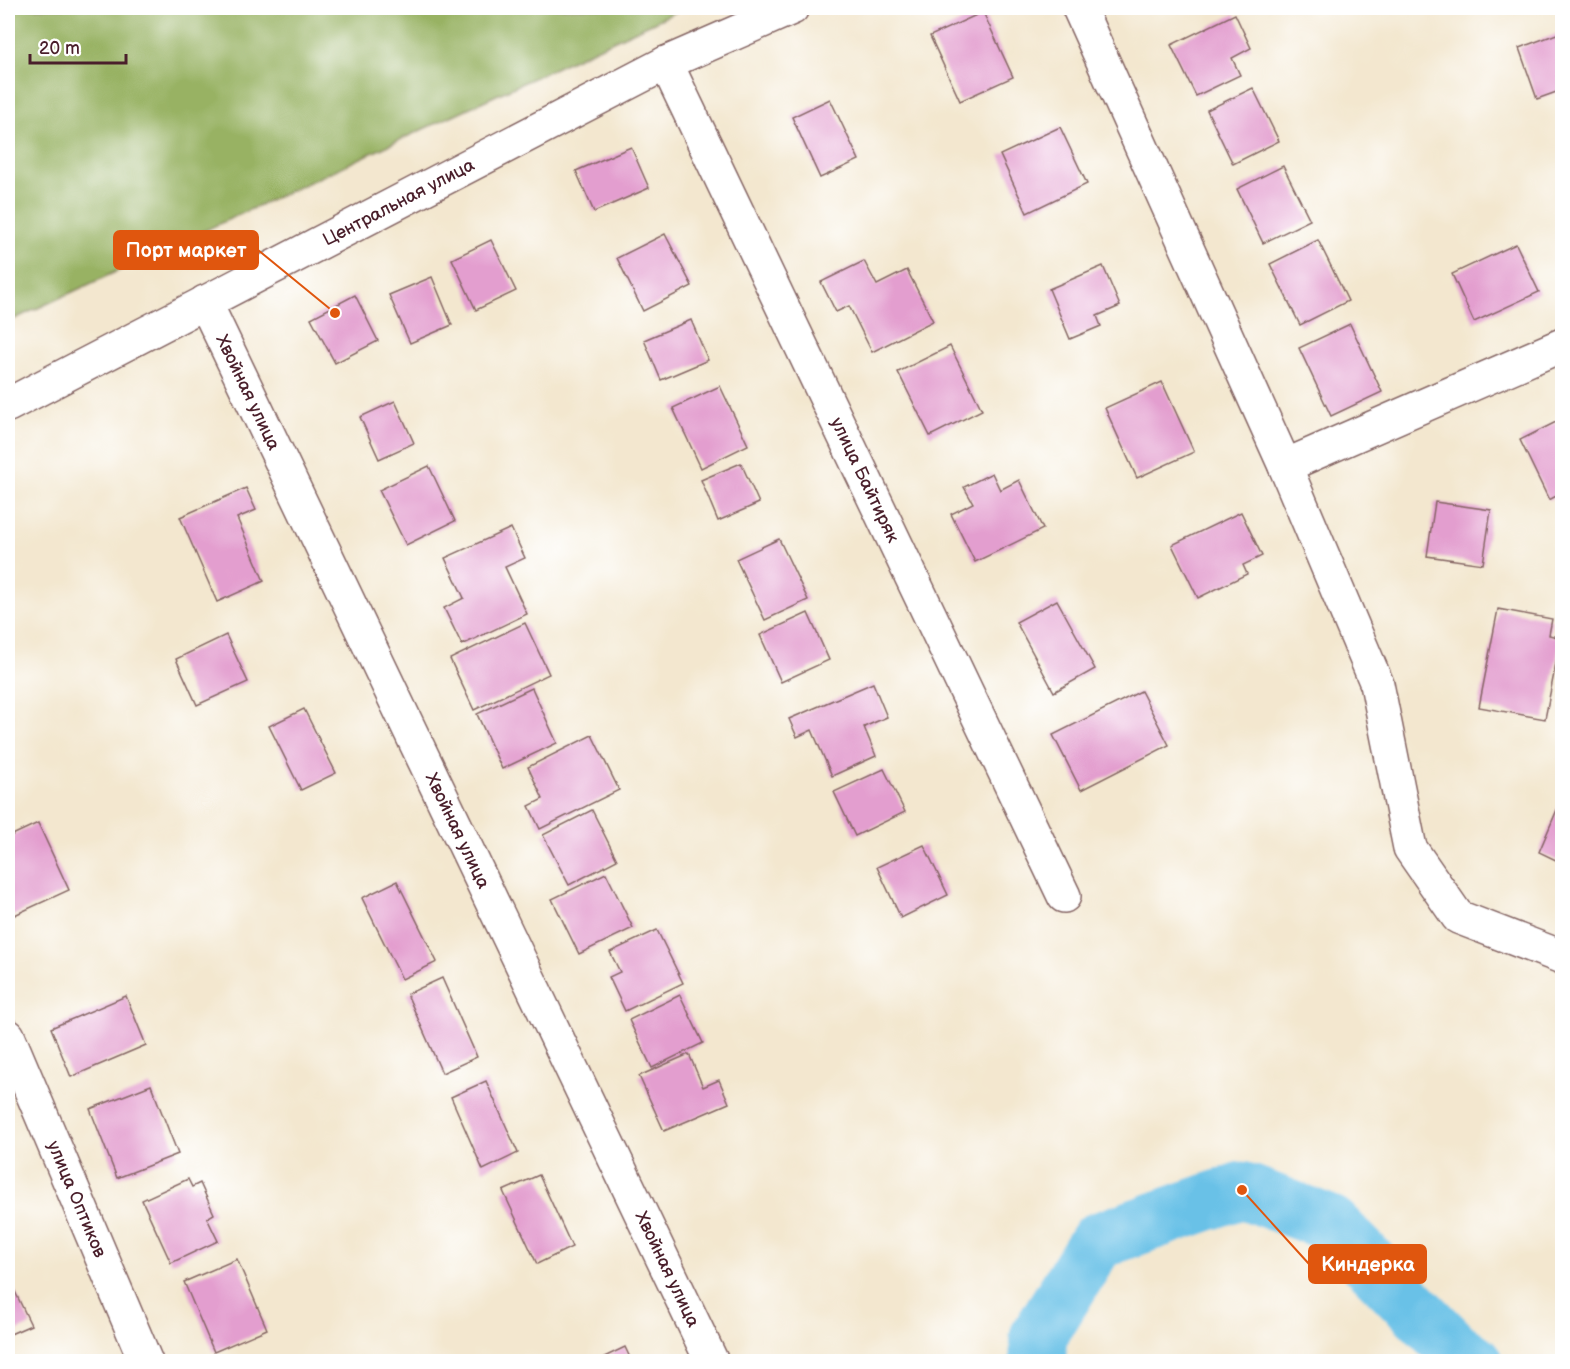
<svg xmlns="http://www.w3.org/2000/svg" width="1570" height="1369" font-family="'Balsamiq Sans',sans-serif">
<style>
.forest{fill:#98b263;stroke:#716847;stroke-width:1.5}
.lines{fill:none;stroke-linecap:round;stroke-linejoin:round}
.river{stroke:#69c1e7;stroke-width:57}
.building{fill:#e39ecf}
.minor-casing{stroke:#856564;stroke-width:36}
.minor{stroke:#fff;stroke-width:33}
.labels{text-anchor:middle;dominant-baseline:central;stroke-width:6;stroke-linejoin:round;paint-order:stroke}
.street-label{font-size:18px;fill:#4a1f2b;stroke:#fff}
.leader{fill:none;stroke:#e0560e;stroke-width:2}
.callout-dot{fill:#e0560e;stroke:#fff;stroke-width:2}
.callout{fill:#e0560e;stroke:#e0560e;stroke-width:2}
.callout-label{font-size:20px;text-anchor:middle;font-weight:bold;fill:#fff}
</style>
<rect width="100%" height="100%" fill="#fff"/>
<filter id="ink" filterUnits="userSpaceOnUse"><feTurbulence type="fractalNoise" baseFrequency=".0167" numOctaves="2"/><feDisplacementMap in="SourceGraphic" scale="12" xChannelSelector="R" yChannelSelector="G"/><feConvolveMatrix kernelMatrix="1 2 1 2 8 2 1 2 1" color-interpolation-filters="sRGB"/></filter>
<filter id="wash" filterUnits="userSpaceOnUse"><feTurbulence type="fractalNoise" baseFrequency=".008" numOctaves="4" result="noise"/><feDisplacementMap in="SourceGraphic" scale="24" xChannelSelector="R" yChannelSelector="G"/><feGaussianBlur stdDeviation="1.35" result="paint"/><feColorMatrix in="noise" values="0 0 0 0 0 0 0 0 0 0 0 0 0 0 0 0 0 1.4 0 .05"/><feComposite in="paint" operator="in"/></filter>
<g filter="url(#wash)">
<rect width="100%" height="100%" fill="#f3e7cf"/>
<!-- forest -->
<polygon class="forest" points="8,8 684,8 8,322"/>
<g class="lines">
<!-- river -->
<polyline class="river" points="1038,1362 1038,1337 1097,1241 1242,1190 1331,1224 1454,1348 1474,1362"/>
</g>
<g id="blocks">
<!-- building -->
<g class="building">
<polygon points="983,12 1013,77 960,101 930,36"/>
<polygon points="1235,14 1251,48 1232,58 1240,75 1196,96 1171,45"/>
<polygon points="1562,32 1562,90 1537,99 1519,48"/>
<polygon points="1253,88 1279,141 1233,164 1207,110"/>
<polygon points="830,99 859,160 820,178 792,117"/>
<polygon points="1060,127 1087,184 1027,213 1000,155"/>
<polygon points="631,147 649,188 594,212 576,171"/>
<polygon points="1283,166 1310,220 1263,243 1237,189"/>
<polygon points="665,234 692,286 643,311 617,258"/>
<polygon points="491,240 516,291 476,310 452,259"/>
<polygon points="1318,240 1348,301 1300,325 1270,264"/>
<polygon points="1516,244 1539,292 1474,322 1452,274"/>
<polygon points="864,261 877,285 907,270 933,321 872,352 849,306 836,312 821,282"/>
<polygon points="1103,266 1120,306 1097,316 1101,326 1070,339 1049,289"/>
<polygon points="432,277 452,325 410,343 389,295"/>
<polygon points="355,295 378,341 335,363 311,318"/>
<polygon points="691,320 708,360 661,380 644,340"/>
<polygon points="1350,324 1382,392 1331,416 1299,348"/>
<polygon points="950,346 982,410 930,436 898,372"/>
<polygon points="1162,382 1194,452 1137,478 1105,408"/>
<polygon points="720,386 748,445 701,468 673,408"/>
<polygon points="395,401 414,443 379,459 360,417"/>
<polygon points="1562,419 1562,493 1549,500 1520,440"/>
<polygon points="741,463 759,503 718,521 701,480"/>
<polygon points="429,466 455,521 406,545 379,490"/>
<polygon points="992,473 1000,490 1019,480 1043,529 975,562 951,514 973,503 964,487"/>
<polygon points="246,488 256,510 237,518 264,581 217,602 180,517"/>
<polygon points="1435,502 1491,510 1483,564 1427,556"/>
<polygon points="1241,512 1262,556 1243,565 1247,574 1198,598 1172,545"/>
<polygon points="511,528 525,558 505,567 527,614 462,645 444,608 464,598 445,558"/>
<polygon points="779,539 808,600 765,620 736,559"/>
<polygon points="1057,600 1095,669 1054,692 1016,622"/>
<polygon points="1498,609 1552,619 1549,635 1561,638 1545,719 1479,707"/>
<polygon points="808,613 829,660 781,682 760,635"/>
<polygon points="525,623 549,674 474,710 450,659"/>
<polygon points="226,635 248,682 197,705 176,659"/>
<polygon points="873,683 887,717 864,727 876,756 832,776 812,730 797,737 789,719"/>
<polygon points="532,688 557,743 502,769 477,714"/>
<polygon points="1141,691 1169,745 1081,790 1053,735"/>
<polygon points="304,709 336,773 301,790 269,726"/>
<polygon points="592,735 619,790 540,829 529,806 543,799 528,767"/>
<polygon points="884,769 905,812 855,836 834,792"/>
<polygon points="1562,798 1562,863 1539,852"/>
<polygon points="592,810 617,860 569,885 543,835"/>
<polygon points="38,823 69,890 8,918 8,837"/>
<polygon points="924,845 948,895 901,918 877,867"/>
<polygon points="606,873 633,928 579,954 552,899"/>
<polygon points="397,881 437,962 402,979 362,898"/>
<polygon points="657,930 683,983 625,1011 609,977 620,972 610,952"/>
<polygon points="442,978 477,1057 442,1073 407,994"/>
<polygon points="680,995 703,1043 652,1068 629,1020"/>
<polygon points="126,996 146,1045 71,1077 51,1028"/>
<polygon points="689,1054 703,1087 719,1080 729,1103 664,1131 639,1076"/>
<polygon points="486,1081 518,1153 483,1170 451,1097"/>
<polygon points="151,1085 178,1154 117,1178 90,1109"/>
<polygon points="539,1175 572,1247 537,1264 503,1191"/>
<polygon points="188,1179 192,1187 200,1183 214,1214 207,1218 218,1241 171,1263 142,1200"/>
<polygon points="237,1259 267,1329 214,1352 184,1282"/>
<polygon points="10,1281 31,1325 8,1335 8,1283"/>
<polygon points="625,1347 632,1362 594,1362"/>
</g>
</g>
</g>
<g filter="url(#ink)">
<use href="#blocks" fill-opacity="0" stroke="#856564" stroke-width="1.5"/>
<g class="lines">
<!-- minor casing -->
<g class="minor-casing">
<g id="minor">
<polyline points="1079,8 1285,466 1377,684 1410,848 1458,917 1562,957"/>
<path id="s1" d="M666,63L1064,896"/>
<path id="s2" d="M205,302L712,1362"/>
<path id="s3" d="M8,405L666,63L792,8"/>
<polyline points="1285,466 1562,345"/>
<path id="s4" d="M8,1036L146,1362"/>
</g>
</g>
<!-- minor -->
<use href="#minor" class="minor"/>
</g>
</g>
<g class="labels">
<!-- street labels -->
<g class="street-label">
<text stroke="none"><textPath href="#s3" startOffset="440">Центральная улица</textPath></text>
<text stroke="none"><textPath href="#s2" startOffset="100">Хвойная улица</textPath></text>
<text stroke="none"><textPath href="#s1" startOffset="462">улица Байтиряк</textPath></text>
<text stroke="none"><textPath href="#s2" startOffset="586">Хвойная улица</textPath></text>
<text stroke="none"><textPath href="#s4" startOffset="177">улица Оптиков</textPath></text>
<text stroke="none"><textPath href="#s2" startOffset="1072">Хвойная улица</textPath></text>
</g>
</g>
<!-- callouts -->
<path class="leader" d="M335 313L258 250M1242 1190L1309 1264"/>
<g class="callout-dot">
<circle cx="335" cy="313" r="6"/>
<circle cx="1242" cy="1190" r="6"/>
</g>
<g class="callout">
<rect x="114" y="231" width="144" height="38" rx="6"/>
<rect x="1309" y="1245" width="117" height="38" rx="6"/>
</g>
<g class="callout-label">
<text x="186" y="257">Порт маркет</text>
<text x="1368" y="1271">Киндерка</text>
</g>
<!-- margin -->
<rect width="1570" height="1369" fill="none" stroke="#fff" stroke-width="30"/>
<!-- scale -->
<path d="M30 54v9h96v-9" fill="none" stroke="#4a1f2b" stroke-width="3"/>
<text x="39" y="54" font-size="18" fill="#4a1f2b" stroke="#ffffff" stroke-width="4.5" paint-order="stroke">20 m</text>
</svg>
